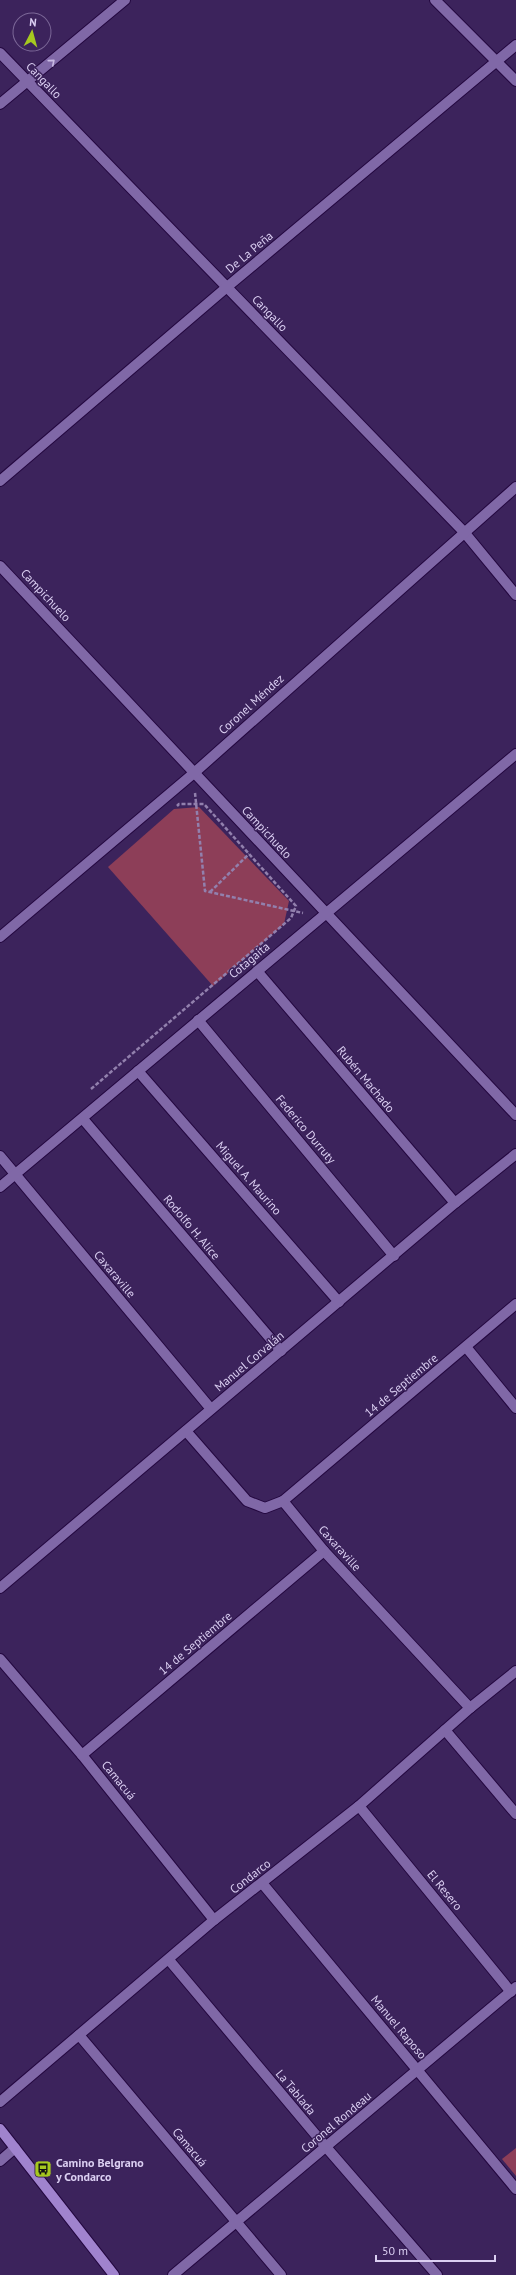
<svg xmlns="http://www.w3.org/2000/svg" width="516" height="2275" font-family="'PT Sans',sans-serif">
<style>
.green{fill:#8d3e58}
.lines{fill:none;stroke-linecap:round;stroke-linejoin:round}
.minor-casing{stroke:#23073f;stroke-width:12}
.major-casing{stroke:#23073f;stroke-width:12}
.path{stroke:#9280ad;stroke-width:2.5;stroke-dasharray:4 2;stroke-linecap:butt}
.minor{stroke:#8068a7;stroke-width:10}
.major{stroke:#a083ce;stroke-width:10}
.oneway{stroke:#c9bae3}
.labels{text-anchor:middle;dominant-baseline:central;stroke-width:3;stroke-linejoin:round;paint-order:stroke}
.street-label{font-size:12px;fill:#dbcff2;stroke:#3c235c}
.poi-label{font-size:12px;font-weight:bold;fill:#dbcff2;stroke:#3c235c;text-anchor:start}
</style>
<rect width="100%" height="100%" fill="#3c235c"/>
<!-- green -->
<g class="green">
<polygon points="199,807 289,901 284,924 213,986 108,867 174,809"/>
<polygon points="516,2148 516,2176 502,2159"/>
</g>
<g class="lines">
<!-- minor casing -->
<g class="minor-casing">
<g id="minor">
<polyline points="435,0 516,81"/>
<polyline points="0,53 464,532 516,595"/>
<polyline points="0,104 125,0"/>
<polyline points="0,481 227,287 516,45"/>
<polyline points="0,566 516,1115"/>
<polyline points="0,937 194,773 516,487"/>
<polyline points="257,971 455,1203"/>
<polyline points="198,1020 394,1256"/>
<polyline points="138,1071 339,1302"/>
<polyline points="83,1119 281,1351"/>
<polyline points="0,1156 211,1409"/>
<polyline points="0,1187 516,754"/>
<polyline points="466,1347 516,1408"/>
<polyline points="186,1431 247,1501 265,1508 283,1501 324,1551 470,1708"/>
<polyline points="283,1501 516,1304"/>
<polyline points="0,1588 455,1203 516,1154"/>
<polyline points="0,1659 82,1755 214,1920"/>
<polyline points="445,1730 516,1814"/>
<polyline points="82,1755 324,1551"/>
<polyline points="359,1806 511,1992"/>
<polyline points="262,1883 516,2189"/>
<polyline points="169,1960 326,2147 437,2275"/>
<polyline points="79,2035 281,2275"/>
<polyline points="0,2102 214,1920 359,1806 470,1708 516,1671"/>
<polyline points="0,2161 15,2148"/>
<polyline points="173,2275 516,1987"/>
</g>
</g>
<!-- major casing -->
<g class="major-casing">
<polyline id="major" points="0,2129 114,2275"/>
</g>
<!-- path -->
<g class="path">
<polyline points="195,793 205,891 303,913"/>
<polyline points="210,892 249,854"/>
<polyline points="91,1089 291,918 296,906 204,804 179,804 177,806"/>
</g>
<!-- minor -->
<use href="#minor" class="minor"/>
<!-- major -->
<use href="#major" class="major"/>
</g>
<!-- one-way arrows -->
<defs><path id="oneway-chevron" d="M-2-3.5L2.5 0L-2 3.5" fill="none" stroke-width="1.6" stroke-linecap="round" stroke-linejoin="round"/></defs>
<use class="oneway" href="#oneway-chevron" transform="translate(52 62) rotate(-40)"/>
<!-- icons -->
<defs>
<g id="bus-square" transform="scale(0.9)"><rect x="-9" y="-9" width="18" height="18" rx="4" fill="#a6c820" stroke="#3c235c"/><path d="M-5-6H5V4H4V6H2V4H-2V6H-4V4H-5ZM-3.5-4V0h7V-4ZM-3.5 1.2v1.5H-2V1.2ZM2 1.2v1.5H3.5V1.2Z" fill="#111"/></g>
</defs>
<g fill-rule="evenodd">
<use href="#bus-square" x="43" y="2169"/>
</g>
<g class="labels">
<!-- street labels -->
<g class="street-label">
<text transform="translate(44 80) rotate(46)">Cangallo</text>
<text transform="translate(249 252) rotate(-40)">De La Peña</text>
<text transform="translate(270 313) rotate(46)">Cangallo</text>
<text transform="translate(46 595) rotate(47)">Campichuelo</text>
<text transform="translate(251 704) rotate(-42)">Coronel Méndez</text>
<text transform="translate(267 832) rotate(47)">Campichuelo</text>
<text transform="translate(249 960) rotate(-40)">Cotagaita</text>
<text transform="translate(366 1079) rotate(50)">Rubén Machado</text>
<text transform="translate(306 1129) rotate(50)">Federico Durruty</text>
<text transform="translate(249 1178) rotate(49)">Miguel A. Maurino</text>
<text transform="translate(192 1227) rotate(50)">Rodolfo H. Alice</text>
<text transform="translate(115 1274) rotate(50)">Caxaraville</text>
<text transform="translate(249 1361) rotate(-40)">Manuel Corvalán</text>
<text transform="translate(401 1385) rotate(-40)">14 de Septiembre</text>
<text transform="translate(340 1548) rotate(48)">Caxaraville</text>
<text transform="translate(195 1643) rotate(-40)">14 de Septiembre</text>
<text transform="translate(119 1780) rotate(51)">Camacuá</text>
<text transform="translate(250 1876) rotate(-38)">Condarco</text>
<text transform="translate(445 1890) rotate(51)">El Resero</text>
<text transform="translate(399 2027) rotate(50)">Manuel Raposo</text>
<text transform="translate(296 2092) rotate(50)">La Tablada</text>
<text transform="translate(336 2122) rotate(-40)">Coronel Rondeau</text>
<text transform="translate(190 2147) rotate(50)">Camacuá</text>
</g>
<!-- poi labels -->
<g class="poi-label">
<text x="56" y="2162">Camino Belgrano<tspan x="56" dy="14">y Condarco</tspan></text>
</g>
</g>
<!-- north arrow -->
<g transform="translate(32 32) rotate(6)"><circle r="19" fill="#3c235c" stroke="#7c6898"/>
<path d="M0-3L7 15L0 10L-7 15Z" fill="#a6c820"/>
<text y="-6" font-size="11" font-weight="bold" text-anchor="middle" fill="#dbcff2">N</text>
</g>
<!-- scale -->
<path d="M376 2255v6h119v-6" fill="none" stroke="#dbcff2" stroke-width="2"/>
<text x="382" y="2255" font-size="12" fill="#dbcff2" stroke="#3c235c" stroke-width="3" paint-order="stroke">50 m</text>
</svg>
